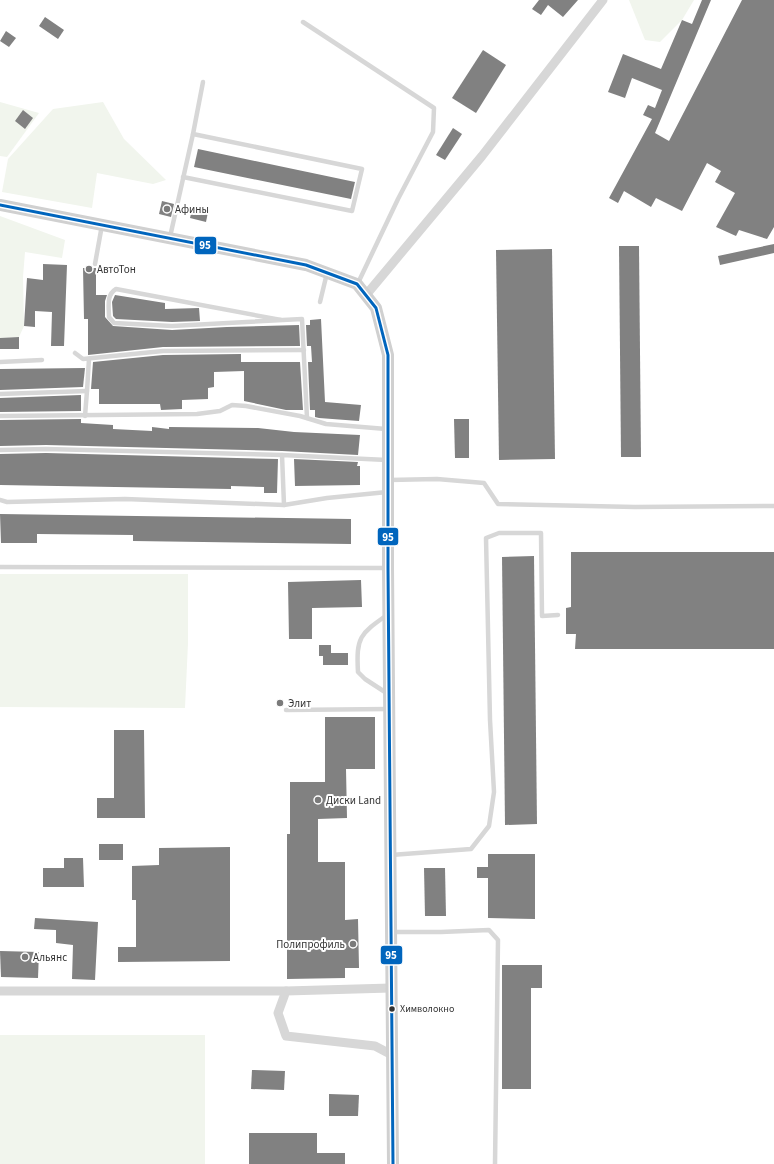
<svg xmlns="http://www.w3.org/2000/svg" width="774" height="1164" font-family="'Source Sans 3',sans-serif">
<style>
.green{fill:#f1f5ed}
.building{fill:#818181}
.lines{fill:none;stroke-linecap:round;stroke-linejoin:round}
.service{stroke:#d7d7d7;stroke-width:4.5}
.minor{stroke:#d7d7d7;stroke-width:9}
.secondary{stroke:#d0d0d0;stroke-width:12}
.bus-1-casing{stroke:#fff;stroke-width:6}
.bus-1{stroke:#0065bd;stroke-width:3}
.poi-dot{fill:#7a7a7a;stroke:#fff;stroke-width:1.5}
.bus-dot{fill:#333;stroke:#fff;stroke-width:1.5}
.labels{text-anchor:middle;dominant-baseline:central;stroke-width:4;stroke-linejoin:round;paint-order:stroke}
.bus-label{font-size:10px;fill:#333;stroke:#fff;text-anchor:start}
.poi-label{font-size:11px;fill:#333;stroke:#fff;text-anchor:start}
.line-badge{stroke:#fff;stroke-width:1.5}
.badge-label{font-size:11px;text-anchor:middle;font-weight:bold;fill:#fff}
</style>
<rect width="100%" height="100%" fill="#fff"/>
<!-- green -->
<g class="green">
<polygon points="629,0 694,0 682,20 660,42 645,40"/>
<polygon points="0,102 39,113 7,157 0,156"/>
<polygon points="103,102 124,139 166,180 153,184 97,173 92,208 2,192 8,159 53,109"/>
<polygon points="0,216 65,240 62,258 25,252 23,277 24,326 19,337 0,338"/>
<polygon points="0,574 188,574 188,643 185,708 0,707"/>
<rect x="0" y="1035" width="205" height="129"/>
</g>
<!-- building -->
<g class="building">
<polygon points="539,0 578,0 563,17 548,5 541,15 532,9"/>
<polygon points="702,0 711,0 655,133 669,141 742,0 774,0 774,227 767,239 739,230 736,236 716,227 735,193 715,182 721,171 707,163 682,211 656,198 651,207 624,191 618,203 609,198 652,119 643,115 648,105 655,108 662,90 632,78 625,98 608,92 623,54 661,69 682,20 692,24"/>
<polygon points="45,17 64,30 58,39 39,26"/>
<polygon points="6,31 16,38 9,47 0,41"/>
<polygon points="483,50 506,65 476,113 452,98"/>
<polygon points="23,110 33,118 25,129 15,121"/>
<polygon points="453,128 462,134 445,160 436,155"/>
<polygon points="198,149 355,182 351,199 194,167"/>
<polygon points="162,201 174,204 171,217 159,214"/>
<polygon points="192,209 208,212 206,222 190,218"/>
<polygon points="774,244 774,253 720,265 718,256"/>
<polygon points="619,246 639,246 641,457 621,457"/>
<polygon points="552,249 555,459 499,460 496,250"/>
<polygon points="43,264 67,265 64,346 51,346 52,312 35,311 35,327 24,326 27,278 43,280"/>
<polygon points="83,268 96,268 96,295 107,295 105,301 105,317 113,326 172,330 227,327 299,325 300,346 163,347 88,355 88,319 84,319"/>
<polygon points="115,295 165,303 165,309 199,308 200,321 172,322 116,319 113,316 112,302"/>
<polygon points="321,319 325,402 361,405 359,421 319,418 315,417 315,410 310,410 308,362 312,362 311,346 307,346 306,325 310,325 310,320"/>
<polygon points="19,337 19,349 0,349 0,338"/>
<polygon points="241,354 241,362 300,362 303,410 286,410 244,401 244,371 214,372 214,387 208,388 208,399 182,400 182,409 161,410 160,404 99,404 99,389 91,389 93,362 163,355"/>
<polygon points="85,368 83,387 0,390 0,369"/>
<polygon points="81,395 81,411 0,412 0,398"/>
<polygon points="81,419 81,423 113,425 113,429 152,431 152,427 169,429 169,427 258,428 294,432 360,435 358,455 282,451 46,445 0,446 0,420"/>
<polygon points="454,419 469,419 469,458 455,458"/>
<polygon points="46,453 278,459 277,493 264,493 264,487 231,486 231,489 0,485 0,454"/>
<polygon points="294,459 358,462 357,466 360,466 360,485 295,486"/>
<polygon points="0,514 351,519 351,544 133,541 133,535 37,534 37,543 1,543"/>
<polygon points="571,552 774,552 774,649 575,649 576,634 566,634 566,608 571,607"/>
<polygon points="534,556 537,824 505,825 502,557"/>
<polygon points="361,580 362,607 312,608 312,639 289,639 288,582"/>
<polygon points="319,645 331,645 331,653 348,653 348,665 323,665 323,656 319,656"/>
<polygon points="325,717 375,717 375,769 346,769 347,818 318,819 318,862 345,862 345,920 358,919 359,968 345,968 345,978 287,979 287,834 290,834 290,782 325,782"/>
<polygon points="114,730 144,730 145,818 97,818 97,798 114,798"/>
<rect x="99" y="844" width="24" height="16"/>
<polygon points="230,847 230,961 118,962 118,947 136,947 136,900 132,900 132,866 159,865 159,848"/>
<polygon points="488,854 535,854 535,919 488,918 488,878 477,878 477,867 488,867"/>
<polygon points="64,858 83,858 84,887 43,887 43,868 64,868"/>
<polygon points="424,868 445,868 446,916 425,916"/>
<polygon points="35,918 98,922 95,980 72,979 73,945 56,943 56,930 34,929"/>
<polygon points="0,951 39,952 38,978 1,977"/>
<polygon points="502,965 542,965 542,988 531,988 531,1089 502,1089"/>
<polygon points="252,1070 285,1071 284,1090 251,1089"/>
<polygon points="329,1094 359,1095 358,1116 329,1116"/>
<polygon points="249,1133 317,1133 317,1153 345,1153 345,1164 249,1164"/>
</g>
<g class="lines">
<!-- service -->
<g class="service">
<polyline points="303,22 434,108 433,132 398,199 358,283"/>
<polyline points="183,177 352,211 362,169 193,134"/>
<polyline points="170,237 193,134 203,82"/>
<polyline points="95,264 102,225"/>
<polyline points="320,302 327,273"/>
<path d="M281,320L116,289C106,295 109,307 109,317L114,323L172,326L302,319L307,418"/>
<polyline points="75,353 83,359 163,351 304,350"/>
<polyline points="0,362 42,360"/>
<polyline points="0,394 87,391"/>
<polyline points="0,416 197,414 220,411 232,405 246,406 300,416 326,424 386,429"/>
<polyline points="85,416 87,391 89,359"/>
<polyline points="0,450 46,449 282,455"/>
<polyline points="389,480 437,479 484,483 498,504 635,507 774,506"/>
<polyline points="0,500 7,502 125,499 284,505 327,498 387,492"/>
<polyline points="284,505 282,455 387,460"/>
<polyline points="0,567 388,568"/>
<path d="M387,615C360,634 356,637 358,672L365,679L388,694"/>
<polyline points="286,710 389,709"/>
<polyline points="391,855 471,849 489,826 494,792 490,720 486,538 499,533 541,533 542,616 558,615"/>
<polyline points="391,932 441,932 489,930 498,940 495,1164"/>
</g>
<!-- minor -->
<g class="minor">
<polyline points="366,295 482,156 603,0"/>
<polyline points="391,988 286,991 278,1013 286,1036 375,1046 392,1055"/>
<polyline points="0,991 286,991"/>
</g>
<!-- secondary -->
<polyline class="secondary" points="0,205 306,265 357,284 376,308 388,355 388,568 393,1164"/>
<!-- bus-1 casing -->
<g class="bus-1-casing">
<polyline id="bus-1" points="0,205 306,265 357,284 376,308 388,355 388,568 393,1164"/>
</g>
<!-- bus-1 -->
<use href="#bus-1" class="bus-1"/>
</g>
<!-- markers -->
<g class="poi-dot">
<circle cx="167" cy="209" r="4"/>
<circle cx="89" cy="269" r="4"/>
<circle cx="280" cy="703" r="4"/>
<circle cx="318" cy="800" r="4"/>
<circle cx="353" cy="944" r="4"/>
<circle cx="25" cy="957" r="4"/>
</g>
<circle class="bus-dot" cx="392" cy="1009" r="3.5"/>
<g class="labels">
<!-- bus labels -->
<g class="bus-label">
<text x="400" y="1009">Химволокно</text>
</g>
<!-- poi labels -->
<g class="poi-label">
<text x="175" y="209">Афины</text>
<text x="97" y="269">АвтоТон</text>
<text x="288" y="703">Элит</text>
<text x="326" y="800">Диски Land</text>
<text x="345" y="944" text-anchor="end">Полипрофиль</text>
<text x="33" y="957">Альянс</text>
</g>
</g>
<g class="line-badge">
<rect x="194" y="236" width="23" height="19" rx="4" fill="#0065bd"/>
<rect x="377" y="527" width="22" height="19" rx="4" fill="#0065bd"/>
<rect x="380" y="945" width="23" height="20" rx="4" fill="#0065bd"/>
</g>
<g class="badge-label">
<text x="205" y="249">95</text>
<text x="388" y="541">95</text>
<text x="391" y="959">95</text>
</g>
</svg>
